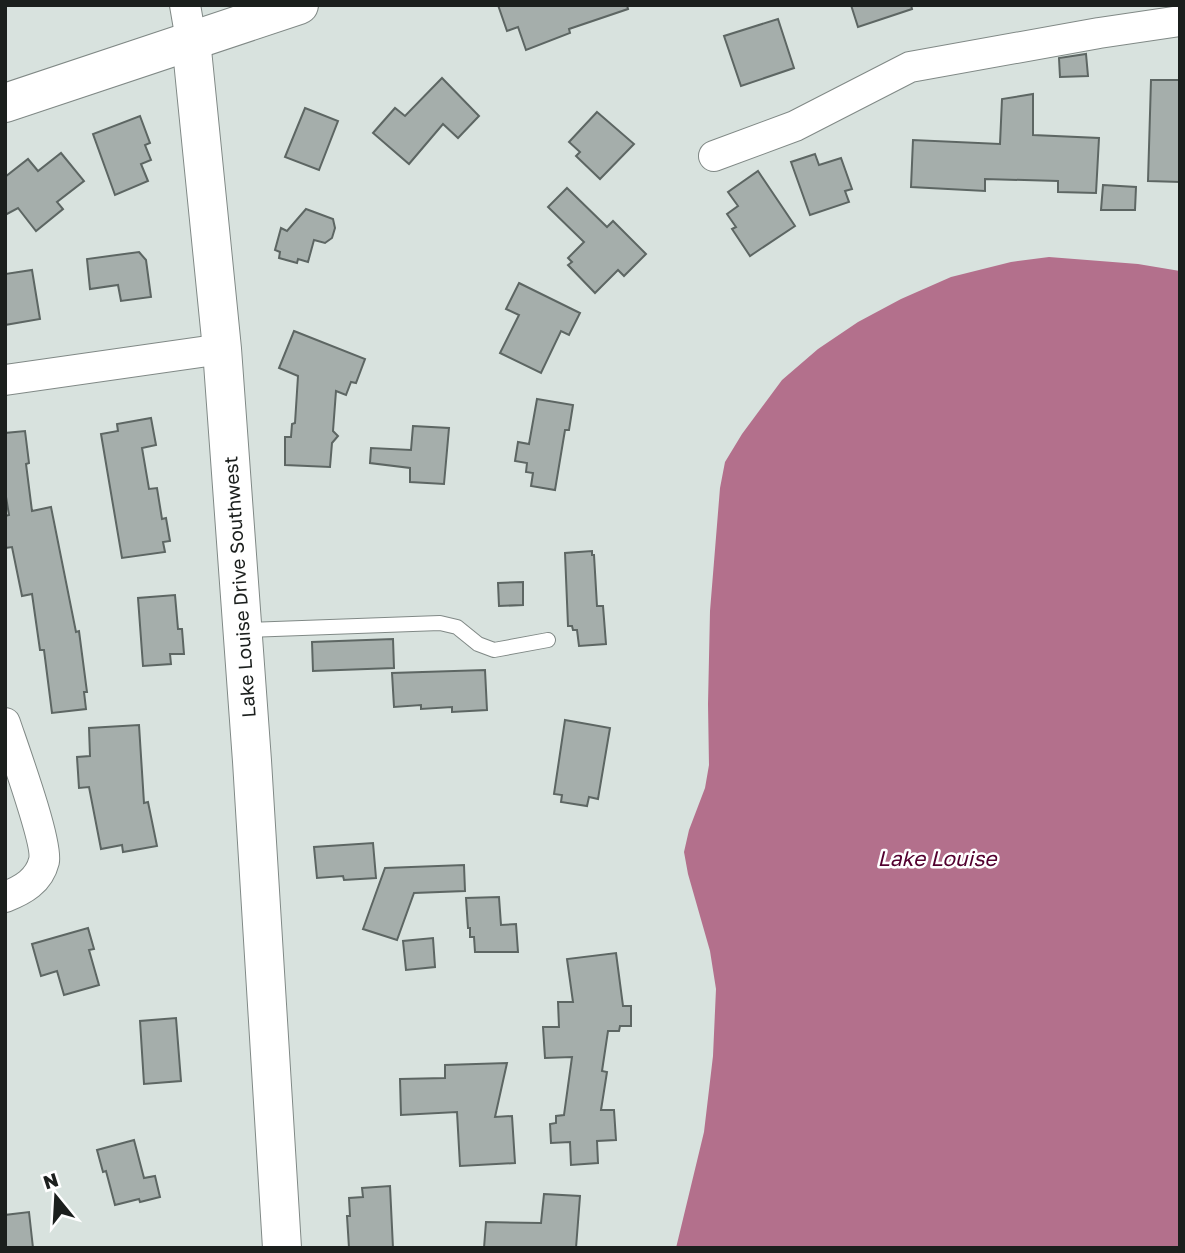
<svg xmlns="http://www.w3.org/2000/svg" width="1185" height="1253" font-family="'Golos Text',sans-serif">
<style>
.water{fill:#b3708c}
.building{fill:#a5aeab;stroke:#5d6663;stroke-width:2}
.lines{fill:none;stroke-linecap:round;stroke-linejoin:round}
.lane-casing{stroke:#808986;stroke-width:16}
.street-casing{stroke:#808986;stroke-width:32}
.secondary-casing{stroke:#808986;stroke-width:40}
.lane{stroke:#fff;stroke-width:14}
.street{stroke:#fff;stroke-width:30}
.secondary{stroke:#fff;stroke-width:38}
.labels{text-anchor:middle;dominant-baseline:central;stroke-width:5;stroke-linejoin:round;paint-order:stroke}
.street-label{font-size:19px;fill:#1b1f1d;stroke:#fff}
.water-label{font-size:21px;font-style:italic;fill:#53002f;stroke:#fff}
</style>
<rect width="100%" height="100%" fill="#d8e2de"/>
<!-- water -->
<polygon class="water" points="1049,257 1138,264 1180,271 1180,1248 676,1248 704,1132 713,1056 716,989 710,951 688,874 684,852 689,830 705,788 709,765 708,704 710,611 720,488 725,462 742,434 782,380 818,349 858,322 901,299 951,277 1011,262"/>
<!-- building -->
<g class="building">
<polygon points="498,5 627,5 628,9 569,29 570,33 526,50 518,27 507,31"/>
<polygon points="851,5 911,5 912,9 858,27"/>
<polygon points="778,19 794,68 741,86 724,36"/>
<polygon points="1086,54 1088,76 1060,77 1059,58"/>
<polygon points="442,78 479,116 458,138 443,124 409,164 373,133 395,108 405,116"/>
<polygon points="1151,80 1180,80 1180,182 1148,181"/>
<polygon points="1033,94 1033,135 1099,138 1096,193 1058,192 1058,181 985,179 985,191 911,187 913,140 1000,144 1002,99"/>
<polygon points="305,108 338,121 319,170 285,157"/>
<polygon points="597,112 634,144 600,179 576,156 580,152 569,142"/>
<polygon points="140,116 150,143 145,145 151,160 141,164 148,181 115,195 93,134"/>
<polygon points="61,153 84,181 57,202 63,209 36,231 18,208 5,215 5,177 28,159 38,171"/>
<polygon points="815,154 819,165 841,158 852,189 845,191 849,202 810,215 791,162"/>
<polygon points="758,171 795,226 750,256 732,229 736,227 727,214 738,206 728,192"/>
<polygon points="1103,185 1136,187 1135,210 1101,210"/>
<polygon points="567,188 607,227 613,221 646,254 624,276 618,270 595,293 568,265 572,262 568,258 584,242 548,207"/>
<polygon points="306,209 333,219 335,228 332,238 325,243 314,240 308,262 298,259 297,263 279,258 280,252 275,250 281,228 287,231"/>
<polygon points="139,252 146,260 151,297 121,301 118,285 90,289 87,259"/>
<polygon points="32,270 40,319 5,325 5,274"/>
<polygon points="519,283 580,313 569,335 561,331 541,373 500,353 519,315 506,309"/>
<polygon points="294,331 365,359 356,383 351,382 346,395 336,391 333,431 338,436 332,443 330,467 285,465 285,437 291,437 292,424 295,423 298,376 279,368"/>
<polygon points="537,399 573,405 569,430 565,430 555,490 531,486 533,473 526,472 527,463 515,461 518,442 529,444"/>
<polygon points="151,418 156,445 142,448 149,489 157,488 162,519 166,518 170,541 163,542 165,552 122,558 101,434 118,431 117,424"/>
<polygon points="413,426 449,428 444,484 410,482 410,468 370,463 371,448 411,450"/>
<polygon points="25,431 29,463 26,464 32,511 51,507 76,632 79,631 87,692 84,692 86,709 52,713 44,650 40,650 32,594 22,596 12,547 5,548 5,516 9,515 5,491 5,433"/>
<polygon points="592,551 592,555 594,555 597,606 603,606 606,644 579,646 577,630 573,630 572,626 568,626 565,553"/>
<polygon points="523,582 523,605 499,606 498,583"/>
<polygon points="175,595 178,629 182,629 184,654 170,654 171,664 143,666 138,598"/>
<polygon points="393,639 394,668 313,671 312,642"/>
<polygon points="485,670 487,710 452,712 452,707 421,709 421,705 394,707 392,673"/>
<polygon points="565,720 610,728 598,799 589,797 587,806 561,802 562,795 554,794"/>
<polygon points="139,725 144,803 148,802 157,846 123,852 122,845 101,849 89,787 79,788 77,757 90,756 89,728"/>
<polygon points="373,843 376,878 344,880 343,876 317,878 314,847"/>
<polygon points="464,865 465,891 414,893 397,940 363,929 385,868"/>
<polygon points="499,897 501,925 516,924 518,952 475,952 474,937 470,937 470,928 468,928 466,898"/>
<polygon points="88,928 94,949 89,950 99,985 64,995 57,971 41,976 32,944"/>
<polygon points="433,938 435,967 406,970 403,941"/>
<polygon points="616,953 623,1006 631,1006 631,1026 620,1026 619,1031 608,1031 602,1071 607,1072 601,1110 614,1110 616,1140 597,1141 598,1163 571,1165 570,1142 551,1143 550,1124 556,1123 556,1116 564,1115 572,1057 545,1058 543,1027 559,1027 558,1002 573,1002 567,959"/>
<polygon points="176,1018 181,1081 144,1084 140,1021"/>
<polygon points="507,1063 495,1117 512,1116 515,1163 460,1166 457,1112 401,1115 400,1079 445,1078 445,1065"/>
<polygon points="134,1140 144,1178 155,1176 160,1197 140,1202 139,1199 115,1205 106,1171 103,1172 97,1150"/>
<polygon points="390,1186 393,1248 349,1248 347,1216 350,1216 349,1198 363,1197 362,1188"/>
<polygon points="544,1194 580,1196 576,1248 484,1248 486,1222 541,1223"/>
<polygon points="29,1212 33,1248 5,1248 5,1215"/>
</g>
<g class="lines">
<!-- lane casing -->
<g class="lane-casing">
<polyline id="lane" points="244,630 440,623 457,627 478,644 494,650 548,640"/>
</g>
<!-- street casing -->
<g class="street-casing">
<g id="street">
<polyline points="185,5 191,40"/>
<polyline points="714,156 795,126 910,67 1099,33 1180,21"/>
<polyline points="5,380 222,349"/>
<path d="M5,723C13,747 48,843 44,861C39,881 23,890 5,897"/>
</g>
</g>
<!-- secondary casing -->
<g class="secondary-casing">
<g id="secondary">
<polyline points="191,40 222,349 252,761 282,1248"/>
<polyline points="5,103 299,5"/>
</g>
</g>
<!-- lane -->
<use href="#lane" class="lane"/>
<!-- street -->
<use href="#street" class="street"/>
<!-- secondary -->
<use href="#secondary" class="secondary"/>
</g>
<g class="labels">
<!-- street labels -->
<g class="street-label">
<text transform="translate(239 587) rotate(-94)">Lake Louise Drive Southwest</text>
</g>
<!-- water labels -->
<g class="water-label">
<text x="937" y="858">Lake Louise</text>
</g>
</g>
<!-- border -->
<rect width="1185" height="1253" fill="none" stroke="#1b1f1d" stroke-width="14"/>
<!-- north arrow -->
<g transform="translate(56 1197) rotate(342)" stroke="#ffffff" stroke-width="5" paint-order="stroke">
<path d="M0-5L12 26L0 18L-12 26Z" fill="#1b1f1d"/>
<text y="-10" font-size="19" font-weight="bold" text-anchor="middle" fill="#1b1f1d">N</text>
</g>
</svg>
